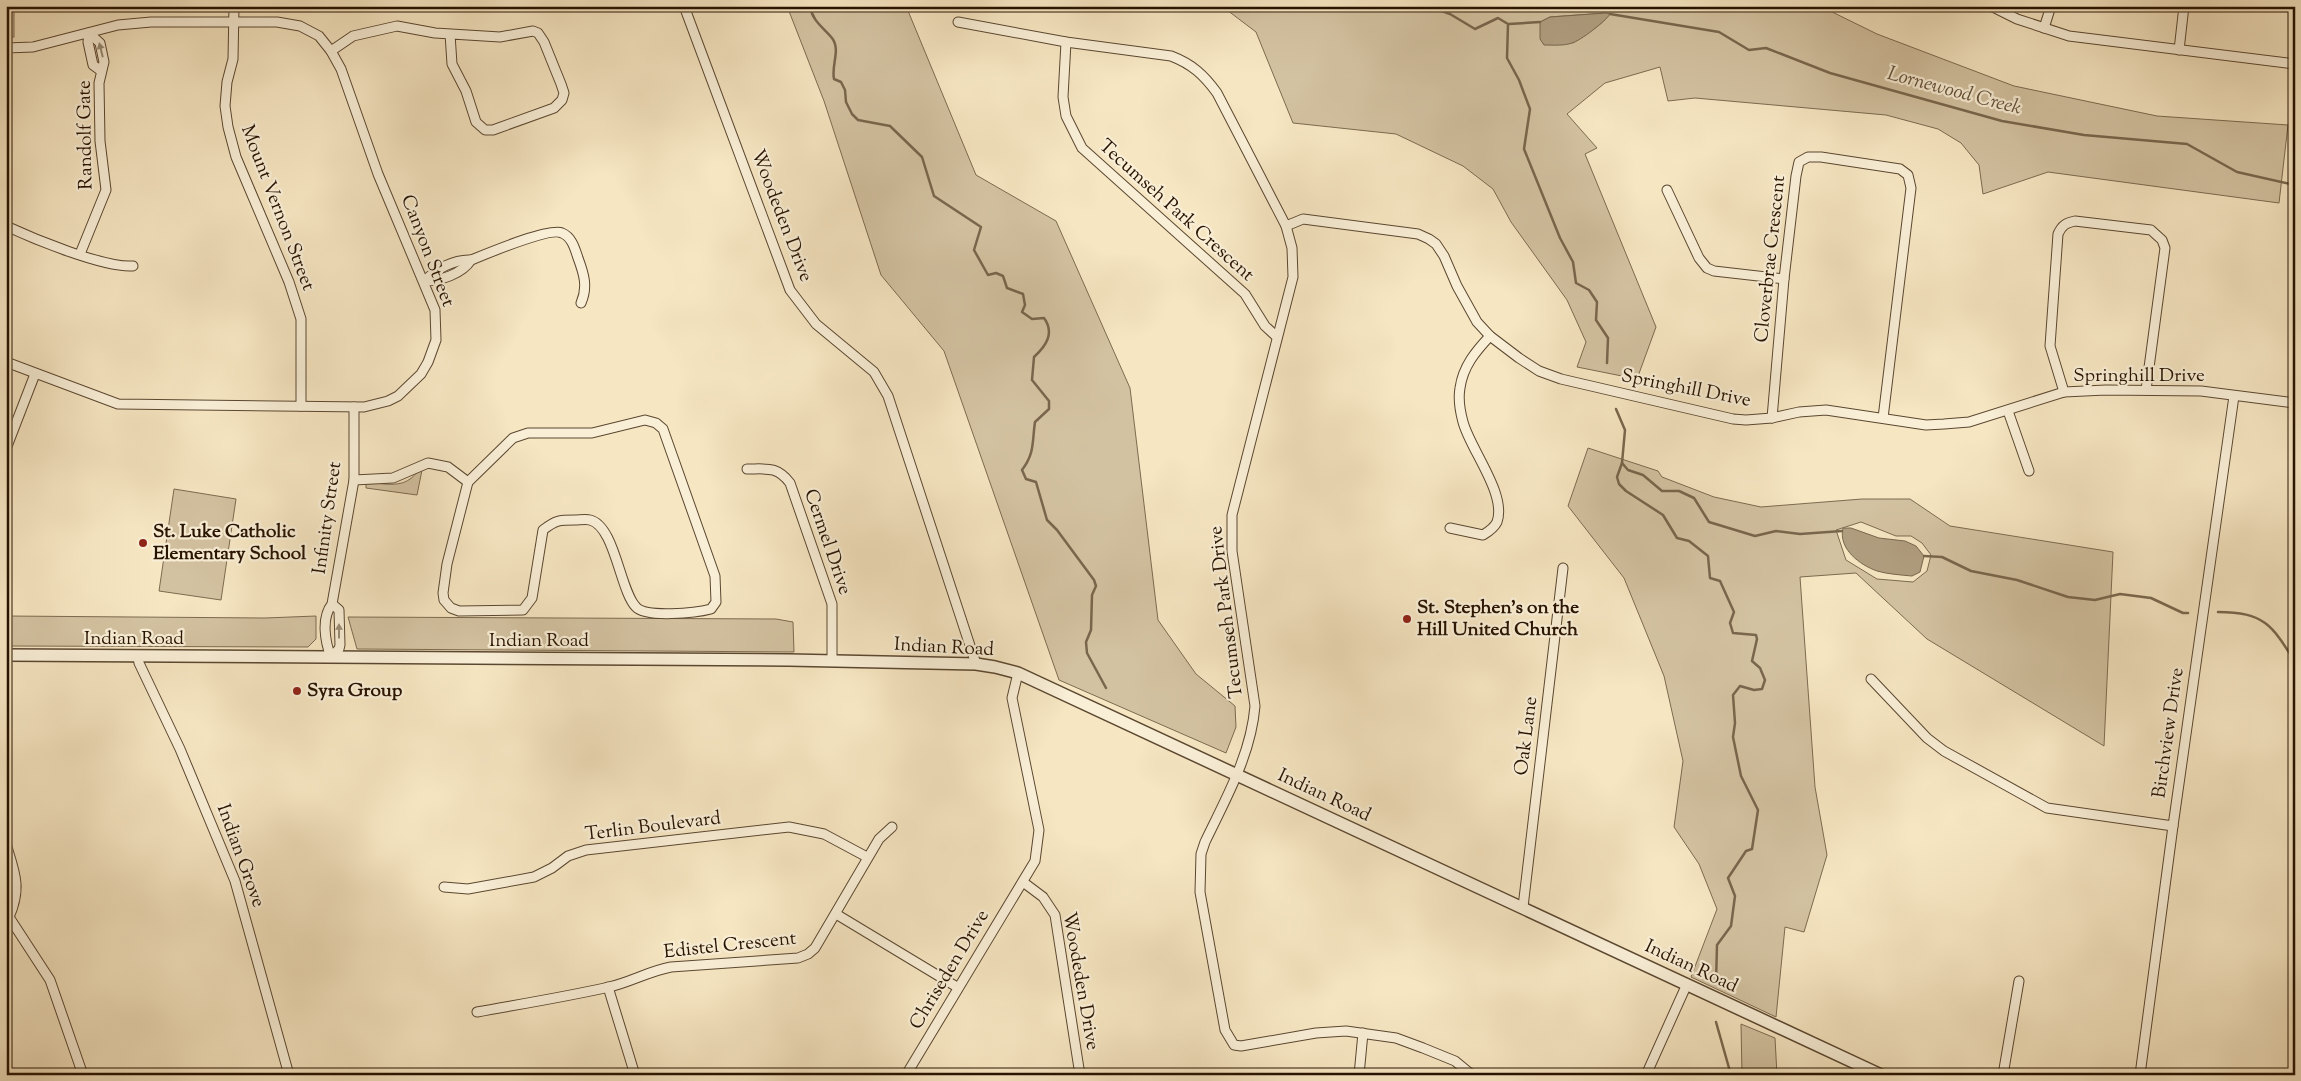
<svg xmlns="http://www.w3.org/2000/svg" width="2301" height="1081" font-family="'Sorts Mill Goudy',serif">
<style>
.green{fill:#d3c2a1;stroke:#7d6a50;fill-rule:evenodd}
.water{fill:#b09e80;stroke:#79664d}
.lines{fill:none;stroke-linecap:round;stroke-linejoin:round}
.stream{stroke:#79664d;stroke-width:2.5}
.minor-casing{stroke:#5b4730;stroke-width:11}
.tertiary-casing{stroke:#5b4730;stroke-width:14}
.minor{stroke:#f9efd7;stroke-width:9}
.tertiary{stroke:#f9efd7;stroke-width:11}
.oneway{fill:#9a8c76}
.poi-dot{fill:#8f2418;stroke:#f9efd7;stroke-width:2}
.labels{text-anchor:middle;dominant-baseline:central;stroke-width:4.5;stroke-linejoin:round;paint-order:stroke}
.street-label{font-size:19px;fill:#271200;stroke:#f9efd7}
.poi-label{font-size:19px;font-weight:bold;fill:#271200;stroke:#f9efd7;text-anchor:start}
.water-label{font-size:20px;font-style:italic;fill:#65513a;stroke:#f9efd7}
</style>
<rect width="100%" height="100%" fill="#f6e6c2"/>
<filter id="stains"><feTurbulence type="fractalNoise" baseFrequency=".004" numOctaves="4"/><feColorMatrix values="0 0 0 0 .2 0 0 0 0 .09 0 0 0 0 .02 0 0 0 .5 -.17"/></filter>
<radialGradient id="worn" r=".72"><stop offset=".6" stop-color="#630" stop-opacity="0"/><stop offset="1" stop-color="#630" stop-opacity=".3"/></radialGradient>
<!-- green -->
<g class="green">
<rect x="6" y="6" width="8" height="31"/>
<polygon points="787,6 906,6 976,175 1056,221 1130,388 1158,620 1196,674 1235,706 1236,727 1226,753 1059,680 944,351 881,275 824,101"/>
<path d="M1820,6L1877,34L2014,86L2157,116L2288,125L2279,203L2048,172L1983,194L1979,165L1961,143L1938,129L1886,115L1695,98L1668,101L1660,67L1605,83L1567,114L1597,148L1585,154L1656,327L1637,379L1577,367L1586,342L1567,300L1511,222L1493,189L1463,166L1396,134L1293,123L1256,32L1223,7ZM1606,13L1609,14C1602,26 1585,34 1573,43L1540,22L1550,17Z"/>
<path d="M1588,448L1658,471L1662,477L1714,497L1761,507L1862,499H1910L1950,526L2113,552L2104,746L1927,639L1856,573L1800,577L1815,787L1827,855L1804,932L1785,927L1776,1017L1691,977L1717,909L1699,864L1674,827L1683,761L1664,676L1624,578L1568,506ZM1861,522L1896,536H1911L1922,543L1931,555L1927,571L1913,582L1877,579L1846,560L1836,530Z"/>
<path d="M422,470L417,495L366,488V482C380,483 398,488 410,479C415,476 415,472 422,470Z"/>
<polygon points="174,489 236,499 221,600 159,591"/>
<polygon points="6,616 265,618 316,616 316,639 308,647 6,646"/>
<polygon points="348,617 776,619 793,622 794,652 357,649"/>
<polygon points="1741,1024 1775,1038 1777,1075 1742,1075"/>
</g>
<!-- water -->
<g class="water">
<path d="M1606,13L1610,14C1606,21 1580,41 1572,43C1564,46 1553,45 1544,45L1540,39V22L1550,17Z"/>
<path d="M1843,528H1851L1879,538L1905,541L1916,546L1924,556L1920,572L1912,576C1901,575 1887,574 1877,571C1860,565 1838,549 1843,528Z"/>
</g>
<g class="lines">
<!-- stream -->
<g class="stream">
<path d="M810,6C812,21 824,28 832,38C841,50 831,65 834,79L841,82L845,90L846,102L852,114L858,120L890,126L922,157L934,196L981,227L974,250L988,275L996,273L1003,276L1007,288L1023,294L1025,305L1022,312L1032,319L1044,318C1055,333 1046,346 1034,357L1032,380L1049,401V409L1035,422C1032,442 1035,453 1022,470L1026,479L1036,482L1047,520L1057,530L1094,580L1096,586L1092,595L1091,630L1086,642L1087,653L1106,688"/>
<polyline points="1428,6 1450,14 1475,29 1498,18 1508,24 1507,58 1519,80 1530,109 1524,149 1560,238 1573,262 1576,283 1589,290 1597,302 1596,320 1608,338 1607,363"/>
<polyline points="1610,14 1719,32 1749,50 1766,48 1830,73 2002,121 2084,135 2187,144 2237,172 2295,185"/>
<polyline points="1509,24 1540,22"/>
<polyline points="1616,409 1625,430 1622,463 1628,470 1643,475 1662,491 1679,491 1694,498 1709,522 1755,536 1776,531 1800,534 1842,531"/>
<polyline points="1622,463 1617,477 1619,484 1626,491 1663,515 1677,538 1689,541 1708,556 1710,578 1720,581 1734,612 1730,623 1733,633 1756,635 1757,639 1752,661 1760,668 1765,680 1762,689 1754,690 1740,686 1733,695 1735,723 1733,737 1741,776 1758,810 1752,849 1746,851 1728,878 1735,896 1731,926 1717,945 1716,982"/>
<polyline points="1924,556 1942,557 1971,571 2017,580 2068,597 2095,600 2120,594 2151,598 2183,613 2188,613"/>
<path d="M2218,612C2264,612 2272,625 2295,662"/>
<polyline points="1716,1022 1731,1075"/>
</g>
<!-- minor casing -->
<g class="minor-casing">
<g id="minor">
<polyline points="234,6 233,59 227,82 225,106 228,127 236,157 289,282 301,319 301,406"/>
<polyline points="684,6 790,290 816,324 874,372 888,396 976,664"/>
<polyline points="1991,6 2017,19 2069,36 2295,64"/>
<path d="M958,22L1066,42L1171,56C1192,64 1204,75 1217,93L1286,226L1292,248L1293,277L1232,515V551L1255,706C1251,755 1226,798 1205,842L1201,854L1200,892L1225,1030L1234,1045L1241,1046L1316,1033L1346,1031L1396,1038L1423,1048L1455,1061L1472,1075"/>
<polyline points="2044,28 2051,6"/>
<polyline points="89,33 88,42 93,65 100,70"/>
<polyline points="1066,42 1063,97 1066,116 1082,148 1245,294 1265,326 1277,337"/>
<polyline points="6,48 33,47 118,25 151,22 277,22 300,26 319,36 331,51 341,69 378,174 435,310 436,340 428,362 421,374 398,396 388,401 364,407 118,404 6,362"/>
<polyline points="2179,50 2184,6"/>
<polyline points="331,51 353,36 397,26 435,33 500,37 533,31 538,33 544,42 561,84 564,93 562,100 554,108 493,130 485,130 476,122 466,91 452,64 450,34"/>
<polyline points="1667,190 1699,258 1707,268 1714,271 1784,279"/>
<path d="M6,226C34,239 104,268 133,266"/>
<polyline points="1286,226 1303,219 1418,234 1429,239 1436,244 1444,256 1457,286 1477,322 1490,336 1519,358 1539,371 1561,379 1733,419 1746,420 1772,418 1799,412 1826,410 1926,425 1944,424 1969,422 2064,392 2106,390 2201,391 2295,403"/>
<polyline points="80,254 106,190 100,141 99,83 104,62 100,43 89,33"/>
<path d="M425,281C435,269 455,259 471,260C486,254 550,227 562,233C572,237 575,249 578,258C584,274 588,287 581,303"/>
<path d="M425,281C440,281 462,274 471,260"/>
<path d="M2064,392L2050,346L2058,234C2062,225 2066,223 2075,221L2151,230L2162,240L2165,248L2146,390"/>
<polyline points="2008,411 2029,471"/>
<polyline points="1772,418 1784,279 1796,176 1799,162 1808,157 1821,157 1900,169 1908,175 1911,188 1883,418"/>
<path d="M645,420L656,423L663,429L715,576L716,602L711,609C696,613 646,618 636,607C620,591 615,526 590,520C586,519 579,520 575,520C559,520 556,520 543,530L532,598L523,610L459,611L451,608L444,600L443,593L447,564L468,482L513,438L528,433H592Z"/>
<polyline points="6,449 35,374"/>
<path d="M747,469C767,469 777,466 790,483L832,604V661"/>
<polyline points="354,480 393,478 428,463 448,467 468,482"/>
<path d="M1450,528L1483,535C1488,532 1494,528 1497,522C1507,494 1470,449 1463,422C1460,411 1458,399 1460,388C1463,366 1476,351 1490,336"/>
<path d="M332,604L339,610L340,645L339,649L331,657C325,642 321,618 332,604L354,480V407"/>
<polyline points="138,657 139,663 180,749 235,881 289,1075"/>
<polyline points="1871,679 1927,738 1944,751 2047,808 2173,826"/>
<path d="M6,844C15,873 22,888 9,917"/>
<polyline points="1023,882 1043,897 1055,915 1080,1075"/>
<polyline points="444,887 468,889 534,877 552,868 568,856 586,850 789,827 824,834 867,857"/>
<polyline points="1523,907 1563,568"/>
<polyline points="836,914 957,987"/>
<polyline points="9,917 50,980 83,1075"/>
<polyline points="608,987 635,1075"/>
<path d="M477,1012C521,1004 565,997 609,987C631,982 649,971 671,967L798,958L808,954L815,948L879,839L892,827"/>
<polyline points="906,1075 1035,861 1039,830 1012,698 1018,673"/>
<polyline points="1359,1075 1363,1033"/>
<polyline points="1646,1075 1687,984"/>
<polyline points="2003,1075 2019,981"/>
<polyline points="2140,1075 2173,826 2234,396"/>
</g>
</g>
<!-- tertiary casing -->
<g class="tertiary-casing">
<polyline id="tertiary" points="6,655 789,660 976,664 995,667 1018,673 1881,1075"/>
</g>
<!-- minor -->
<use href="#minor" class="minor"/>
<!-- tertiary -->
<use href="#tertiary" class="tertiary"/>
</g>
<!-- one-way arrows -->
<defs><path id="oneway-solid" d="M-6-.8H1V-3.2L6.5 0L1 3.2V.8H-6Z" transform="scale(1.25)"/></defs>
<g class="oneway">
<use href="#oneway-solid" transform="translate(101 50) rotate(-104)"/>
<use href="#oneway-solid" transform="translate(339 631) rotate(-90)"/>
</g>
<!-- markers -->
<g class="poi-dot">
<circle cx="143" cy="543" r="5"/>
<circle cx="1407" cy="619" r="5"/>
<circle cx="297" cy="691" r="5"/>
</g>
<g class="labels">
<!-- street labels -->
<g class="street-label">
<text transform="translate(86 135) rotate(-91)">Randolf Gate</text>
<text transform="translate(277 208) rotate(69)">Mount Vernon Street</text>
<text transform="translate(1176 211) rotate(42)">Tecumseh Park Crescent</text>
<text transform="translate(781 216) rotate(69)">Woodeden Drive</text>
<text transform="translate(427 251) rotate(69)">Canyon Street</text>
<text transform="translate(1771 259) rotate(-84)">Cloverbrae Crescent</text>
<text x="2139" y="376">Springhill Drive</text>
<text transform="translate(1686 389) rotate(11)">Springhill Drive</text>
<text transform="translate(328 518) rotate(-82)">Infinity Street</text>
<text transform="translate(827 542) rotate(71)">Cermel Drive</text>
<text transform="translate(1227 612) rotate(-97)">Tecumseh Park Drive</text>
<text x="134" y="639">Indian Road</text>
<text x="539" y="641">Indian Road</text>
<text transform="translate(944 648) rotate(3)">Indian Road</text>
<text transform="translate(2169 733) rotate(-82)">Birchview Drive</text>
<text transform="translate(1527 736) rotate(-83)">Oak Lane</text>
<text transform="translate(1324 796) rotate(25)">Indian Road</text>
<text transform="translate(653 827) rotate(-7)">Terlin Boulevard</text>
<text transform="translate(240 856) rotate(70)">Indian Grove</text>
<text transform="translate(730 946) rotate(-6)">Edistel Crescent</text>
<text transform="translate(1691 967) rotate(25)">Indian Road</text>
<text transform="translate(950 970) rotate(-59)">Chriseden Drive</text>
<text transform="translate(1080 981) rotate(80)">Woodeden Drive</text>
</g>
<!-- poi labels -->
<g class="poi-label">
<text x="153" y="532">St. Luke Catholic<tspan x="153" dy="22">Elementary School</tspan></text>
<text x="1417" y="608">St. Stephen's on the<tspan x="1417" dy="22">Hill United Church</tspan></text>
<text x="307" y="691">Syra Group</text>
</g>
<!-- water labels -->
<g class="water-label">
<text transform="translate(1954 92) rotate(15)">Lornewood Creek</text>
</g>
</g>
<!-- margin -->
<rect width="2301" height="1081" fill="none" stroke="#f6e6c2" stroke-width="25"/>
<rect x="8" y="8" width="2286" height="1066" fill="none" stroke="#271200" stroke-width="2.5"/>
<rect x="12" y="12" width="2276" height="1056" fill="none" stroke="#271200"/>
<rect width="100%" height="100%" filter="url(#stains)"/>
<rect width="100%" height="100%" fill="url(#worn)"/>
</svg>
